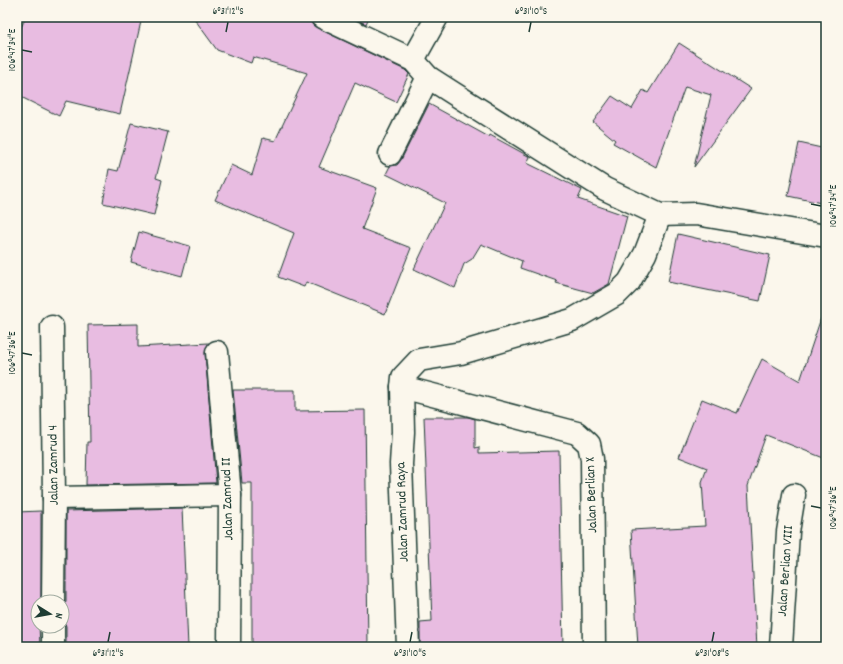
<svg xmlns="http://www.w3.org/2000/svg" width="843" height="664" font-family="Dekko,sans-serif">
<style>
.building{fill:#e8bce1;stroke:#1f3d34}
.lines{fill:none;stroke-linecap:round;stroke-linejoin:round}
.street-casing{stroke:#1f3d34;stroke-width:25}
.street{stroke:#fbf7ec;stroke-width:22}
.ticks{fill:none;stroke:#1f3d34;stroke-width:1.5}
.labels{text-anchor:middle;dominant-baseline:central;stroke-width:3;stroke-linejoin:round;paint-order:stroke}
.street-label{font-size:14px;fill:#1f3d34;stroke:#fbf7ec}
.neatline{fill:none;stroke:#1f3d34;stroke-width:1.5}
.ticks-label{font-size:10px;text-anchor:middle;fill:#1f3d34}
</style>
<rect width="100%" height="100%" fill="#fbf7ec"/>
<filter id="ink" filterUnits="userSpaceOnUse"><feTurbulence type="fractalNoise" baseFrequency=".025" numOctaves="2"/><feDisplacementMap in="SourceGraphic" scale="8" xChannelSelector="R" yChannelSelector="G"/><feConvolveMatrix kernelMatrix="1 2 1 2 8 2 1 2 1" color-interpolation-filters="sRGB"/></filter>
<g filter="url(#ink)">
<!-- building -->
<g class="building">
<polygon points="26,17 142,17 120,114 66,101 59,116 17,95 17,36"/>
<polygon points="193,17 310,17 312,24 317,28 405,70 409,74 396,102 355,83 319,167 377,188 362,229 411,248 385,314 306,282 304,287 278,277 294,233 215,200 231,165 252,175 263,138 275,141 307,73 253,57 251,63 217,50"/>
<polygon points="351,17 369,17 366,24"/>
<polygon points="679,43 751,89 694,167 711,95 685,87 656,167 613,143 615,140 593,122 612,96 632,109 643,90 648,93"/>
<polygon points="429,104 489,137 490,135 530,157 527,163 582,190 578,199 627,216 609,284 593,293 556,283 557,281 520,268 522,261 481,244 472,259 464,264 455,288 414,269 445,203 386,174 390,166 397,165 401,160"/>
<polygon points="131,123 168,132 156,178 162,180 154,215 103,203 109,169 118,171"/>
<polygon points="799,143 826,149 826,204 788,196"/>
<polygon points="139,232 190,246 182,276 131,262"/>
<polygon points="678,234 770,255 760,301 668,282"/>
<polygon points="821,318 826,318 826,459 766,435 748,486 757,647 638,647 631,530 705,526 702,482 707,468 679,457 702,399 737,413 762,359 800,381"/>
<polygon points="138,324 138,347 209,343 205,353 216,483 86,485 87,442 90,442 88,325"/>
<polygon points="233,390 295,390 295,411 365,410 368,647 252,647 252,483 242,483"/>
<polygon points="424,417 468,417 475,419 475,448 479,447 479,453 559,451 563,647 420,647 420,622 432,621"/>
<polygon points="182,508 188,647 66,647 66,626 62,618 62,610 66,602 66,511"/>
<polygon points="41,511 41,602 38,602 40,647 17,647 17,512"/>
</g>
<g class="lines">
<!-- street casing -->
<g class="street-casing">
<g id="street">
<polyline points="322,17 413,60 428,77 453,93 605,189 660,215 696,214 826,236"/>
<polyline points="413,60 437,17"/>
<polyline points="390,154 428,77"/>
<polyline points="52,327 54,498 53,602"/>
<polyline points="217,352 230,495 229,647"/>
<polyline points="402,387 577,433 589,444 592,459 594,647"/>
<polyline points="54,498 230,495"/>
<polyline points="53,647 53,626"/>
<polyline points="408,647 401,464 403,432 402,387 403,377 419,360 461,353 572,320 617,294 629,282 645,254 660,215"/>
<polyline points="781,647 788,532 794,495"/>
</g>
</g>
<!-- street -->
<use href="#street" class="street"/>
</g>
</g>
<!-- ticks -->
<path class="ticks" d="M226,32L228,22M529,32L531,22M22,50L32,52M811,204L821,206M22,353L32,355M811,506L821,508M108,642L110,632M410,642L412,632M712,642L714,632"/>
<g class="labels">
<!-- street labels -->
<g class="street-label">
<text transform="translate(54 465) rotate(-91)">Jalan Zamrud 4</text>
<text transform="translate(592 495) rotate(-92)">Jalan Berlian X</text>
<text transform="translate(228 499) rotate(-92)">Jalan Zamrud II</text>
<text transform="translate(403 512) rotate(-92)">Jalan Zamrud Raya</text>
<text transform="translate(786 571) rotate(-86)">Jalan Berlian VIII</text>
</g>
</g>
<!-- margin -->
<rect width="843" height="664" fill="none" stroke="#fbf7ec" stroke-width="44"/>
<!-- north arrow -->
<g transform="translate(50 614) rotate(101)"><circle r="19" fill="#fbf7ec" stroke="#a3ada2"/>
<path d="M0-3L7 15L0 10L-7 15Z" fill="#1f3d34"/>
<text y="-6" font-size="11" font-weight="bold" text-anchor="middle" fill="#1f3d34">N</text>
</g>
<rect x="22" y="22" width="799" height="620" class="neatline"/>
<g class="ticks-label">
<text x="228" y="14">6°31'12"S</text>
<text x="531" y="14">6°31'10"S</text>
<text transform="translate(11 50) rotate(-90)" y="4">106°47'34"E</text>
<text transform="translate(832 206) rotate(-90)" y="4">106°47'34"E</text>
<text transform="translate(11 353) rotate(-90)" y="4">106°47'36"E</text>
<text transform="translate(832 508) rotate(-90)" y="4">106°47'36"E</text>
<text x="108" y="656">6°31'12"S</text>
<text x="410" y="656">6°31'10"S</text>
<text x="712" y="656">6°31'08"S</text>
</g>
</svg>
